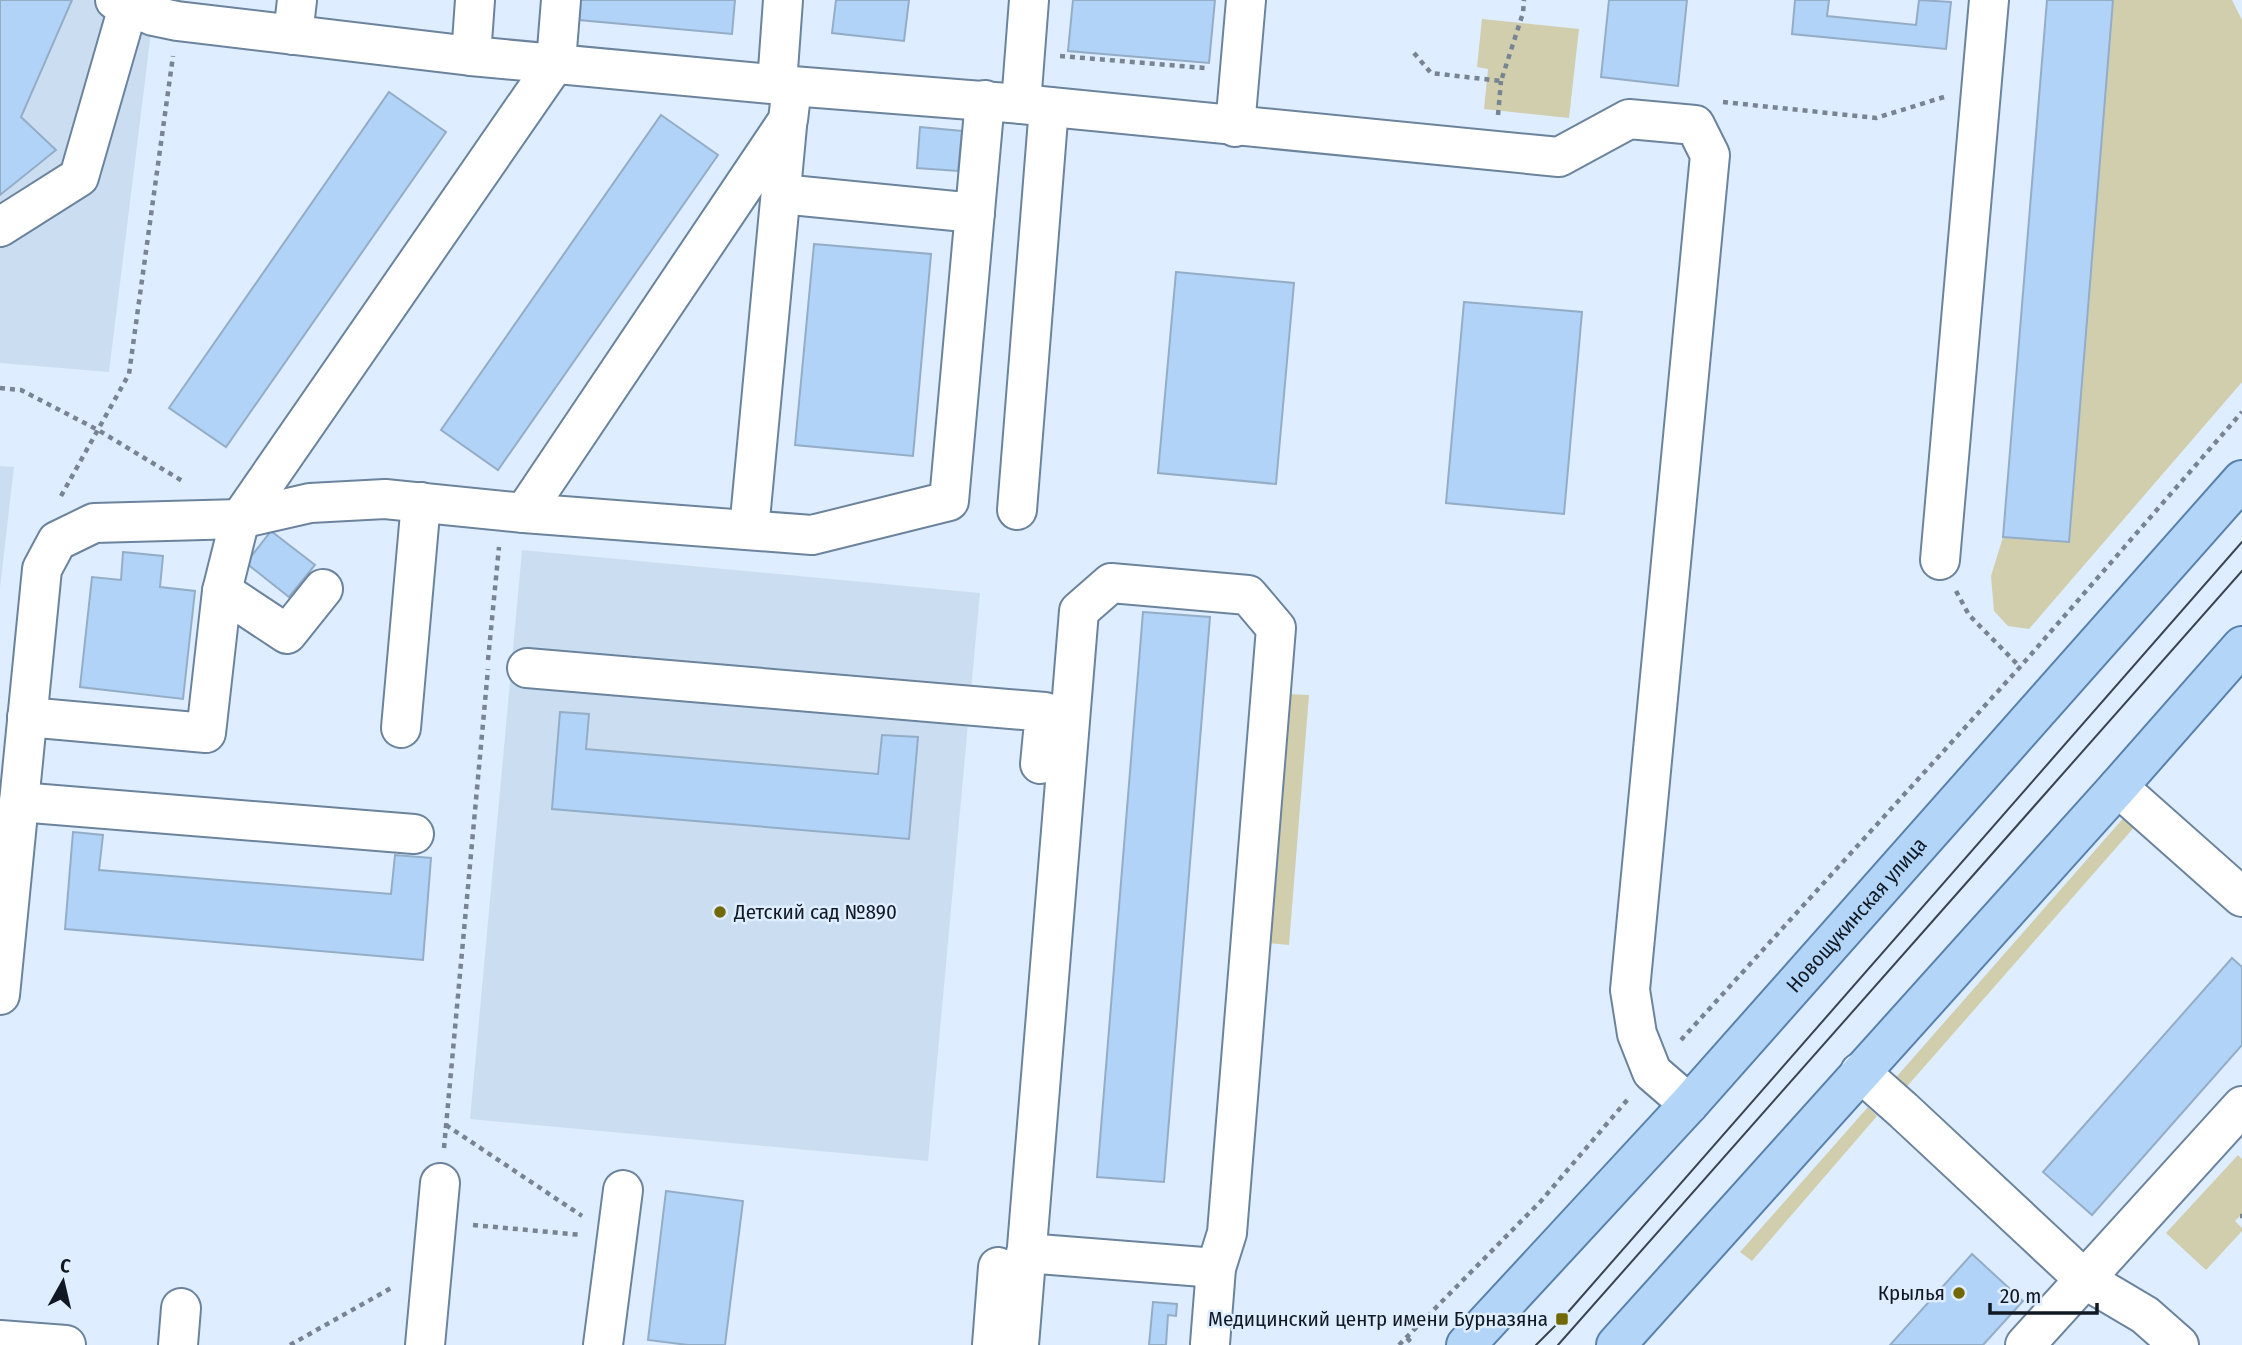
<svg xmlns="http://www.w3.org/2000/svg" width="2242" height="1345" font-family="'Fira Sans Condensed',sans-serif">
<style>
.built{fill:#cbdef1}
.green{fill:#d1cead}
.building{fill:#b1d3f8;stroke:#94adc7;stroke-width:2}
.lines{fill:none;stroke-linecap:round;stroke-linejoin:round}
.minor-casing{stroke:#6b839c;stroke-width:42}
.major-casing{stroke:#5981ab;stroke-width:42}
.path{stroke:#788492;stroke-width:4.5;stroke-dasharray:5 5;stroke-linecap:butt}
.minor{stroke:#fff;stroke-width:38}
.major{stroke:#b3d5f8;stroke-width:38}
.tram{stroke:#3a4450;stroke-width:2}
.poi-dot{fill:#716800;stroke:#deedff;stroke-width:2.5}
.labels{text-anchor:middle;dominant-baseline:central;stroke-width:5;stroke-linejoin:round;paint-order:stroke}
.poi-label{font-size:21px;fill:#101923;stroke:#deedff;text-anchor:end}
.street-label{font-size:21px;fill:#101923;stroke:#deedff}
</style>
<rect width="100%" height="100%" fill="#deedff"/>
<!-- built -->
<g class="built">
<polygon points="0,0 155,0 109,372 0,363"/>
<polygon points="0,466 14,467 0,588"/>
<polygon points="522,550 980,593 928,1161 470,1119"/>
</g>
<!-- green -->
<g class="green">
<polygon points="2113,0 2232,0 2242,20 2242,382 2029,629 2008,626 1994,611 1991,576 2003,537 2069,542"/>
<polygon points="1482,19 1579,29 1569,118 1484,109 1488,69 1477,67"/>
<polygon points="1288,694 1309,695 1289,945 1267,943"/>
<polygon points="2126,815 2137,824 1903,1091 1892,1082"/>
<polygon points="1868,1107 1877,1116 1752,1261 1740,1252"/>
<polygon points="2238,1155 2242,1159 2242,1214 2235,1221 2242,1228 2242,1231 2206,1270 2166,1233"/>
</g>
<!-- building -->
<g class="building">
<polygon points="0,0 72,0 21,117 56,150 0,195"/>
<polygon points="580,0 735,0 732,34 579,20"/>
<polygon points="836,0 909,0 904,41 832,33"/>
<polygon points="1073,0 1215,0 1209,63 1068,51"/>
<polygon points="1609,0 1687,0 1678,86 1601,77"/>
<polygon points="1795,0 1829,0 1827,16 1916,25 1919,0 1951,2 1946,49 1792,34"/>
<polygon points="2047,0 2113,0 2069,542 2003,537"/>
<polygon points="389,92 446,132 226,447 169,408"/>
<polygon points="661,115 718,155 498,470 441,430"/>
<polygon points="920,127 962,131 958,171 917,168"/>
<polygon points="814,244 931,254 913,456 795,445"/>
<polygon points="1176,272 1294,283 1276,484 1158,473"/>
<polygon points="1464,302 1582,312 1564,514 1446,503"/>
<polygon points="271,531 315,565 289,597 246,563"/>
<polygon points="123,552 163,556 160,587 195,591 183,699 80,687 92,577 121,580"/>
<polygon points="1143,612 1210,617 1164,1182 1097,1177"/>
<polygon points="560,712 589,714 586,749 878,774 882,735 918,737 909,839 552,809"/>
<polygon points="73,832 103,835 99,870 391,894 395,855 431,858 423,960 65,929"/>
<polygon points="2232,958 2242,967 2242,1045 2092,1215 2043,1172"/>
<polygon points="666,1191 743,1201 725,1345 688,1345 648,1340"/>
<polygon points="1972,1254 2023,1301 1983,1345 1890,1345"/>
<polygon points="1153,1302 1177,1304 1176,1316 1168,1315 1166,1345 1149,1345"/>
</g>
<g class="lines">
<!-- minor casing -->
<g class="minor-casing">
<g id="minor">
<polyline points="115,0 153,16 177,21 471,56 792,86 1021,104 1559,157 1629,119 1695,125 1710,155 1630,990 1637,1034 1652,1072 1689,1104"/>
<polyline points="293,35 297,0"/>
<polyline points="471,56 475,0"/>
<polyline points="777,84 783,0"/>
<polyline points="1021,104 1029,0"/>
<polyline points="1235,127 1246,0"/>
<polyline points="781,194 975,213"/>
<polyline points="0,227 79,177 128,7"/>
<polyline points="1017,510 1049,107"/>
<polyline points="524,513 788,120 792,86"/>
<polyline points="749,530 787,126"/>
<polyline points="1940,560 1989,0"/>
<polyline points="222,591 287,634 323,589"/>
<polyline points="527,668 1045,712 1040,764"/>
<polyline points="27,717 206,733 222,591 240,519 556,62 561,0"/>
<polyline points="401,728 421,502"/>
<polyline points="2118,787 2242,897"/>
<polyline points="19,802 414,834"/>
<polyline points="0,995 42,569 57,541 94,523 240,519 310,503 385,499 524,513 812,535 949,501 985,100"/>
<polyline points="1860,1072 1903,1110 2084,1279 2145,1315 2179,1345"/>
<polyline points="1026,1253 1216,1268"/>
<polyline points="0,1340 66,1345"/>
<polyline points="178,1345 181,1308"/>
<polyline points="425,1345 440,1183"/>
<polyline points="603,1345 623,1190"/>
<polyline points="992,1345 998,1267"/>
<polyline points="1019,1345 1079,611 1111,583 1248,595 1276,628 1227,1233 1216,1268 1210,1344"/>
<polyline points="2025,1345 2242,1106"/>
</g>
</g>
<!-- major casing -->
<g class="major-casing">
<g id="major">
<path id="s1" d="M1466,1345L1689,1104L2242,480"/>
<polyline points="1616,1345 2118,787 2242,646"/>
</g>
</g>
<!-- path -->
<g class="path">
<polyline points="1414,53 1431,73 1501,81 1523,13 1524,0"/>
<polyline points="1060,56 1205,68"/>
<polyline points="1723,102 1876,118 1944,97"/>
<polyline points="1498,115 1501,81"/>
<polyline points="0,388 21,390 98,430 184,482"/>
<polyline points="61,496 129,374 173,56"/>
<polyline points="1956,591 1969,615 2020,667"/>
<polyline points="488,660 499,547"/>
<polyline points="1681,1040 2020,667 2242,412"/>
<polyline points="446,1125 582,1216"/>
<polyline points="444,1148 488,669"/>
<polyline points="2240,1216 2242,1216"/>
<polyline points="473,1225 582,1235"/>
<polyline points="1407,1338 1414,1345"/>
<polyline points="290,1345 393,1287"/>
<polyline points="1399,1345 1541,1201 1628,1099"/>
</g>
<!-- minor -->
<use href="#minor" class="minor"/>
<!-- major -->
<use href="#major" class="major"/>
<!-- tram -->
<g class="tram">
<polyline points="1536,1345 1562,1319 2242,542"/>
<polyline points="1558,1345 2242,571"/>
</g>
</g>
<!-- markers -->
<g class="poi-dot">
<circle cx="720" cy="912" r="7"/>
<circle cx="1959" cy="1293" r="7"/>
<rect x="1555" y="1312" width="14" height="14" rx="3.5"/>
</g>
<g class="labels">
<!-- poi labels -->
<g class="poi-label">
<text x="734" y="912" text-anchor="start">Детский сад №890</text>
<text x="1945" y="1293">Крылья</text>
<text x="1548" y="1319">Медицинский центр имени Бурназяна</text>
</g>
<!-- street labels -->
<g class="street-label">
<text stroke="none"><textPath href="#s1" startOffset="581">Новощукинская улица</textPath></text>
</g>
</g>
<!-- north arrow -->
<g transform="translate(63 1282) rotate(8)" stroke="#deedff" stroke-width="5" paint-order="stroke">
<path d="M0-5L12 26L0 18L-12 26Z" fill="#101923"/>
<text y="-10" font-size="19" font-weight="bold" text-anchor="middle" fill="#101923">С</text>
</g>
<!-- scale -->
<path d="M1990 1303v10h107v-10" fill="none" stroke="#101923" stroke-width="3.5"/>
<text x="2000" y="1303" font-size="21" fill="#101923" stroke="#deedff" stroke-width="5" paint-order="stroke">20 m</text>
</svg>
